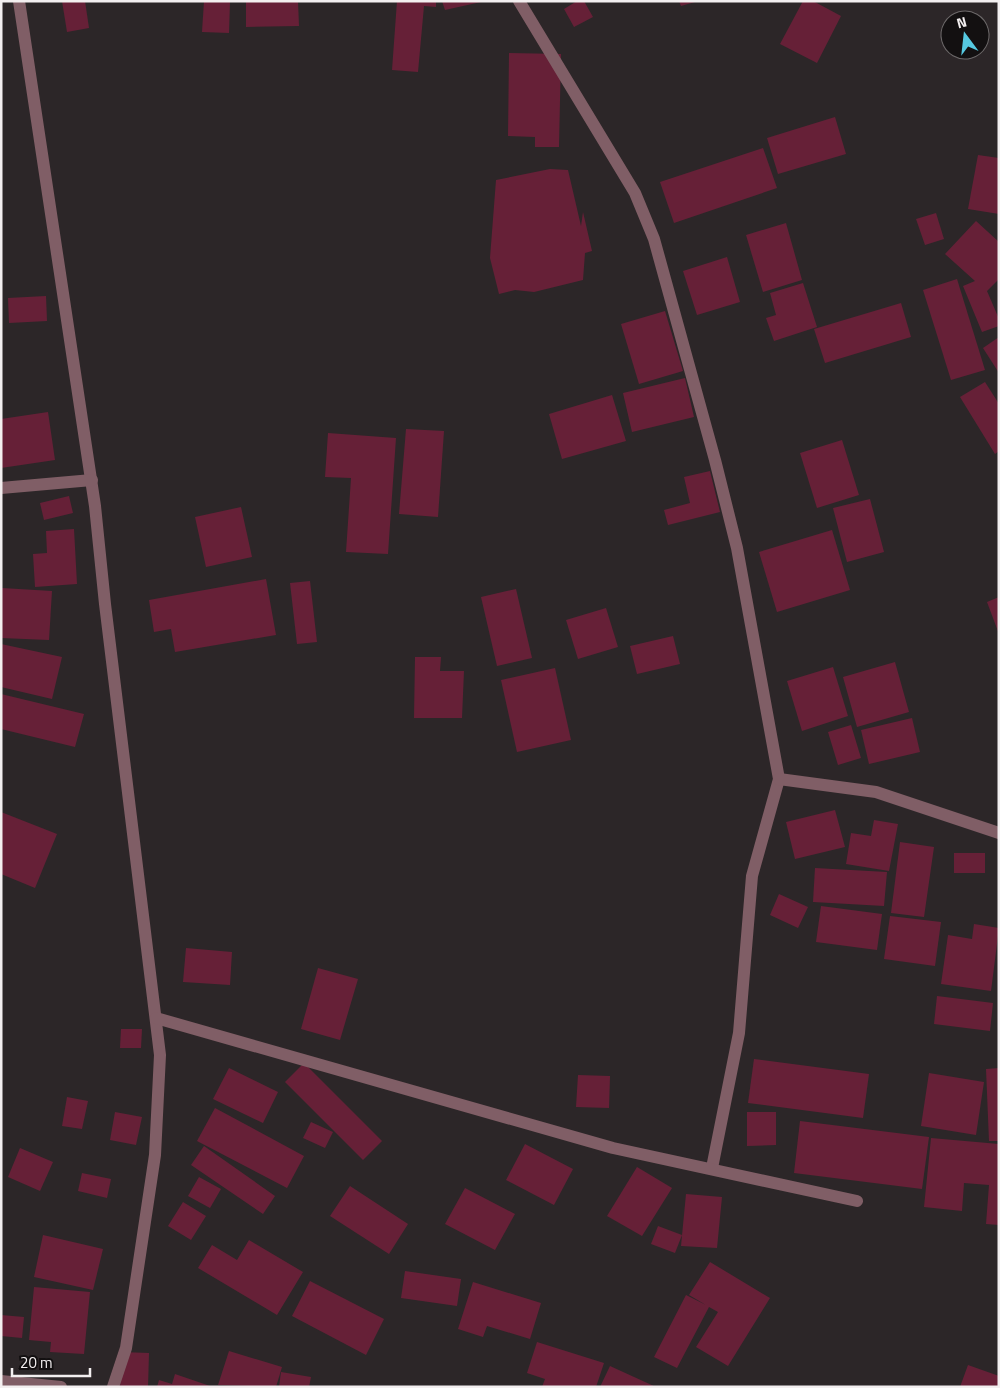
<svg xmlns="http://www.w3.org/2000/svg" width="1000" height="1388" font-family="'Titillium Web',sans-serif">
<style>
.building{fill:#662037}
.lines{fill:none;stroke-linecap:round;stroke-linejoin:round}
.minor{stroke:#805e66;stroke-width:12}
</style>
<rect width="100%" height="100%" fill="#2c2628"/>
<!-- building -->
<g class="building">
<polygon points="62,1 85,1 89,28 67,32"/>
<polygon points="204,1 230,1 229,33 202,32"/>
<polygon points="246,1 298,1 299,26 246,27"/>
<polygon points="397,1 436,1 436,7 424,6 418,72 392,70"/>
<polygon points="442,1 481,1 481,2 445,10"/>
<polygon points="577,1 584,1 593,17 574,27 564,9"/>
<polygon points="679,1 695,1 695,2 681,6"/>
<polygon points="803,1 813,1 841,16 817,63 780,44"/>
<polygon points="509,53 561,54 559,147 535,147 535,137 508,136"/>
<polygon points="835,117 846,154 778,174 767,138"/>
<polygon points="763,148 777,188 674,223 660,182"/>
<polygon points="978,155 999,158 999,214 968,209"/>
<polygon points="550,169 568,170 581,226 583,212 592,251 585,253 583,280 534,292 515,290 499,294 490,258 496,180"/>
<polygon points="936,213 944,239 925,245 916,219"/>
<polygon points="976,221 999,242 999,279 987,291 999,319 999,326 982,332 963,286 975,281 945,254"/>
<polygon points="786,223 802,280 763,292 746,235"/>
<polygon points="727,257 740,302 697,315 683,271"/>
<polygon points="957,279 985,370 951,380 923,290"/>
<polygon points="803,283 817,327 774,341 766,318 776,315 770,293"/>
<polygon points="46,296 47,321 9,323 8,298"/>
<polygon points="901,303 911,337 825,363 814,329"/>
<polygon points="665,311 683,371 639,384 621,324"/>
<polygon points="999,337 999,373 983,348"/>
<polygon points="685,378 694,417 632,432 623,393"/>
<polygon points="985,382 999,404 999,451 995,454 960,397"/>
<polygon points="612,395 626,441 562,459 549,414"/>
<polygon points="48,412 55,460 1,468 1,419"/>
<polygon points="406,429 444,431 438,517 399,514"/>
<polygon points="328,433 396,438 388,554 346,552 351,478 325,477"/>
<polygon points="842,440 859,495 817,508 800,453"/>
<polygon points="710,471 720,512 668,525 664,510 690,503 684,477"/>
<polygon points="69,496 73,513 44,520 40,503"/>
<polygon points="870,499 884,552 847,562 833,508"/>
<polygon points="241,507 252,557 206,567 195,517"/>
<polygon points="74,529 77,584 35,587 33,554 47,553 46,531"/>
<polygon points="832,530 850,590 777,612 759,552"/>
<polygon points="266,579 276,635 175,652 171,629 154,632 149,600"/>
<polygon points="310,581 317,642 297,644 290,583"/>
<polygon points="2,588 52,591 49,640 1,638"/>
<polygon points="516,589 532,658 497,666 481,597"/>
<polygon points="999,597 999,634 987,602"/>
<polygon points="606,608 618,647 578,659 566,620"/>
<polygon points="673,636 680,664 637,674 630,646"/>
<polygon points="1,644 62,657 52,699 1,687"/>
<polygon points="415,657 441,657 440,671 464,671 462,718 414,718"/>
<polygon points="895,662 909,712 857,727 843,677"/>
<polygon points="833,667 848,716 802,731 787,681"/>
<polygon points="555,668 571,740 517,752 501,680"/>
<polygon points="1,694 84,714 75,747 1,729"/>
<polygon points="912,718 920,752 869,764 861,730"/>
<polygon points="851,725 861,758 838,765 828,732"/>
<polygon points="835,810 845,847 795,859 786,822"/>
<polygon points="1,812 57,834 35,888 1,874"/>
<polygon points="874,820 898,824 889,871 846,864 851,833 871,836"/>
<polygon points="900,842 934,847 924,917 891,913"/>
<rect x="954" y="853" width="31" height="20"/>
<polygon points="815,868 887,872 884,906 813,902"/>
<polygon points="779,894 808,907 798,928 770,915"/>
<polygon points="821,906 882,914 877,950 816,942"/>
<polygon points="890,916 941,922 935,966 884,959"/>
<polygon points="974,924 999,928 991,991 941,984 948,935 972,939"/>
<polygon points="186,948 232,952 230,985 183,982"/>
<polygon points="318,968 358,979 340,1040 301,1029"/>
<polygon points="937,996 993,1003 990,1031 934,1024"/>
<polygon points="121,1029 142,1029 141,1048 120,1048"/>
<polygon points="754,1059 869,1074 863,1118 748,1103"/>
<polygon points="304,1063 382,1141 363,1160 285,1082"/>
<polygon points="229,1068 278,1092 263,1123 213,1099"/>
<polygon points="999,1068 999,1141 989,1141 986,1069"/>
<polygon points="929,1073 984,1082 976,1135 921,1126"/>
<polygon points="578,1075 610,1076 609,1108 576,1107"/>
<polygon points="67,1097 88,1101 82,1129 62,1126"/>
<polygon points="215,1108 304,1156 287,1188 197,1141"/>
<polygon points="115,1112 142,1117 136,1145 110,1140"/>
<polygon points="747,1112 776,1112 776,1145 747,1146"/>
<polygon points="800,1121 929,1137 922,1189 794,1173"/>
<polygon points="311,1122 333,1132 325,1148 303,1138"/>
<polygon points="931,1138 999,1144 999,1225 986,1224 989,1185 964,1183 962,1211 924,1207"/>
<polygon points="525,1144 573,1169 554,1205 506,1180"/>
<polygon points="204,1146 275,1196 263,1214 191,1165"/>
<polygon points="20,1148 53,1162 40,1191 8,1177"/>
<polygon points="637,1167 672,1188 642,1236 607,1216"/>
<polygon points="82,1173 111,1179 107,1198 78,1191"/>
<polygon points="199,1177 221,1189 210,1208 188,1196"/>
<polygon points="350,1186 408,1224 389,1254 330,1216"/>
<polygon points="465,1188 515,1214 495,1250 445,1224"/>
<polygon points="686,1194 722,1197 717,1248 681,1246"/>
<polygon points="183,1202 206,1216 191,1240 168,1226"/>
<polygon points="658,1226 682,1235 675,1253 651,1244"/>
<polygon points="43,1235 103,1249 93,1290 34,1277"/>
<polygon points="249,1240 303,1272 277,1315 198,1268 212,1245 237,1260"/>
<polygon points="710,1262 770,1298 728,1366 696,1347 718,1312 709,1307 677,1368 654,1357 686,1295 706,1305 689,1295"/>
<polygon points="405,1271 461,1279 457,1306 401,1298"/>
<polygon points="310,1281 384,1319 366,1355 292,1316"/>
<polygon points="473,1282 541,1303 530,1339 487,1326 483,1337 458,1329"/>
<polygon points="34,1287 90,1292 84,1354 50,1352 51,1342 29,1340"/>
<polygon points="1,1315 24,1317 22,1338 1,1336"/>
<polygon points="537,1342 604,1363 596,1387 542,1387 545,1379 527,1373"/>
<polygon points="229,1351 282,1367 276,1387 218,1385"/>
<polygon points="122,1352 149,1353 148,1387 120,1387"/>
<polygon points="968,1365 999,1376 999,1387 960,1387"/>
<polygon points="610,1366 656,1387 600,1387"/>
<polygon points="281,1372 311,1377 309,1387 279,1387"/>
<polygon points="175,1374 210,1386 210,1387 157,1387 159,1380 172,1384"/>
</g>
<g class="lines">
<!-- minor -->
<g class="minor">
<polyline points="19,1 95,506 105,604 160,1055 155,1155 126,1348 113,1387"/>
<polyline points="519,1 635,193 654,239 715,460 737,548 779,779 752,876 739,1033 712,1168"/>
<polyline points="1,488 92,480"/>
<polyline points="779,779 876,792 999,833"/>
<polyline points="156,1018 613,1148 857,1201"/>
<polyline points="1,1381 61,1387"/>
</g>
</g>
<!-- border -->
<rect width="1000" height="1388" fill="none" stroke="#f3eff0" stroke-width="5"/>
<!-- north arrow -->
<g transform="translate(965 35) rotate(345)"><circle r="24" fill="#131011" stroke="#6d696a"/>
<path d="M0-4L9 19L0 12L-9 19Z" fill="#56c9e1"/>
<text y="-8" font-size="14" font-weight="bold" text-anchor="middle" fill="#f3eff0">N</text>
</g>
<!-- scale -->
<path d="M12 1368v8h78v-8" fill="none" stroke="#f3eff0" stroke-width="2.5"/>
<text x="20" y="1368" font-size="15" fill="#f3eff0" stroke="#131011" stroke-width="4" paint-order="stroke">20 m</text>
</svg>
